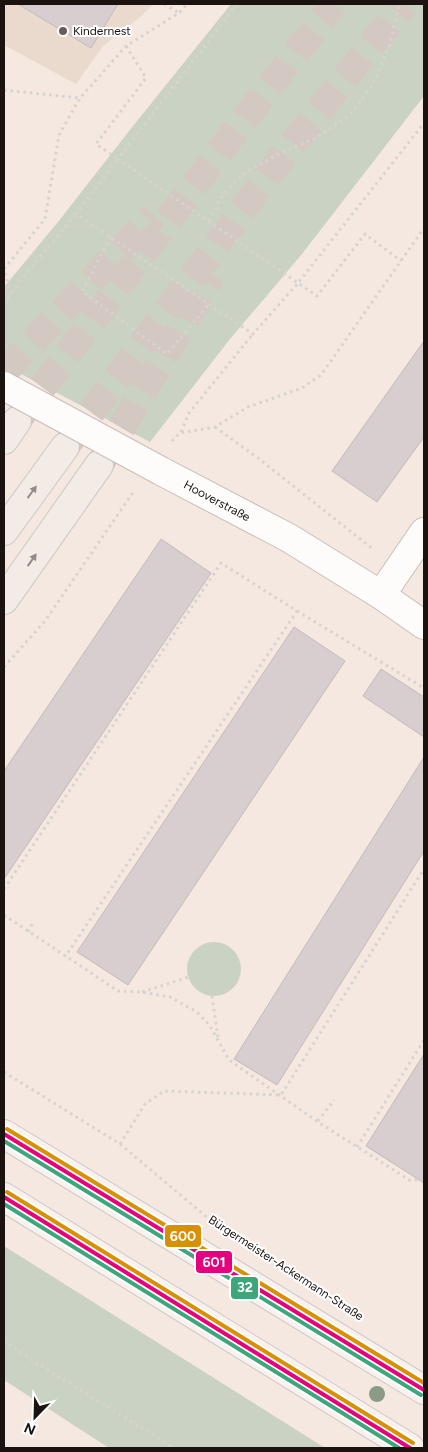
<svg xmlns="http://www.w3.org/2000/svg" width="428" height="1452" font-family="Figtree,sans-serif">
<style>
.education{fill:#e9dacd}
.green{fill:#cad2c3}
.building{fill:#d9cecf;stroke:#c3bab9}
.lines{fill:none;stroke-linecap:round;stroke-linejoin:round}
.highway-tunnel{stroke:#d4c8c2;stroke-width:28;stroke-dasharray:28 14;stroke-linecap:butt}
.minor-casing{stroke:#c8beb9;stroke-width:30}
.major-casing{stroke:#cec8c5;stroke-width:30}
.highway-casing{stroke:#cec8c5;stroke-width:30}
.path{stroke:#d7d3d1;stroke-width:3;stroke-dasharray:2.5 4;stroke-linecap:butt}
.minor{stroke:#fefcfa;stroke-width:28}
.major{stroke:#f8f1ee;stroke-width:28}
.highway{stroke:#f2ebe6;stroke-width:28}
.minor-bridge-casing{stroke:#c8beb9;stroke-width:30;stroke-linecap:butt}
.minor-bridge{stroke:#fefcfa;stroke-width:28}
.bus-1-casing{stroke:#fff;stroke-width:8}
.bus-2-casing{stroke:#fff;stroke-width:8}
.bus-3-casing{stroke:#fff;stroke-width:8}
.bus-1{stroke:#e5007d;stroke-width:4}
.bus-2{stroke:#3ea67b;stroke-width:4}
.bus-3{stroke:#d69002;stroke-width:4}
.tree{fill:#8a9c87}
.oneway{fill:#928a86}
.poi-dot{fill:#685e59;stroke:#fff;stroke-width:2}
.labels{text-anchor:middle;dominant-baseline:central;stroke-width:4;stroke-linejoin:round;paint-order:stroke}
.poi-label{font-size:12px;fill:#1c1310;stroke:#fff;text-anchor:start}
.street-label{font-size:12px;fill:#1c1310;stroke:#fff}
.line-badge{stroke:#fff;stroke-width:2}
.badge-label{font-size:14px;text-anchor:middle;font-weight:bold;fill:#fff}
</style>
<rect width="100%" height="100%" fill="#f5e8e1"/>
<!-- education -->
<polygon class="education" points="4,4 154,4 140,17 103,46 76,84 4,45"/>
<!-- green -->
<g class="green">
<polygon points="231,4 424,4 424,96 302,254 230,339 150,442 4,365 4,287 58,222 129,131"/>
<circle cx="214" cy="969" r="27"/>
<polygon points="4,1246 325,1448 109,1448 4,1380"/>
</g>
<!-- building -->
<g class="building">
<polygon points="18,4 118,4 91,48"/>
<polygon points="424,341 424,437 377,502 332,471"/>
<polygon points="161,539 211,573 4,879 4,771"/>
<polygon points="294,627 345,661 128,985 77,952"/>
<polygon points="381,669 424,697 424,737 363,696"/>
<polygon points="424,757 424,851 277,1085 234,1059"/>
<polygon points="424,1054 424,1183 366,1146"/>
</g>
<g class="lines">
<!-- highway-tunnel -->
<g class="highway-tunnel">
<polyline points="4,372 154,215"/>
<polyline points="17,421 241,123 334,4"/>
<polyline points="66,446 284,154 404,4"/>
<polyline points="100,464 212,275"/>
</g>
<!-- minor casing -->
<g class="minor-casing">
<g id="minor">
<polyline points="161,471 289,538 381,595 424,625"/>
<polyline points="381,595 424,532"/>
</g>
</g>
<!-- major casing -->
<g class="major-casing">
<g id="major">
<polyline points="4,1134 424,1390"/>
<polyline points="4,1197 410,1448"/>
</g>
</g>
<!-- highway casing -->
<g class="highway-casing">
<g id="highway">
<polyline points="4,440 17,421"/>
<polyline points="4,531 65,447"/>
<polyline points="4,600 99,465"/>
</g>
</g>
<!-- path -->
<g class="path">
<polyline points="164,4 179,13"/>
<polyline points="237,4 118,159 298,283 424,123"/>
<polyline points="126,46 146,78 96,144 118,159 76,214 253,334 298,283 317,296 365,234 401,261"/>
<polyline points="4,90 80,98"/>
<polyline points="209,221 222,196 245,173 278,154 318,137 350,114 372,86 389,47 399,4"/>
<polyline points="111,237 82,291 167,354 209,304"/>
<polyline points="4,290 10,294"/>
<polyline points="11,294 4,269 45,219 59,135 80,98 126,46 179,13 187,4"/>
<polyline points="4,303 21,280 76,214"/>
<polyline points="215,427 258,458 374,550"/>
<polyline points="181,432 189,413 253,334"/>
<polyline points="172,441 180,433 215,427 248,407 302,388 321,375 424,228"/>
<polyline points="297,611 424,688"/>
<polyline points="4,667 45,621 134,491"/>
<polyline points="4,889 221,563 297,611 65,957"/>
<polyline points="4,915 118,991 142,992 170,997 197,1012 210,1026 229,1060 318,1122 386,1165 409,1180 424,1180"/>
<polyline points="28,932 33,923"/>
<polyline points="142,992 189,977"/>
<polyline points="212,996 218,1038"/>
<polyline points="4,1072 120,1144 209,1219"/>
<polyline points="318,1121 334,1100"/>
<polyline points="120,1144 145,1104 164,1091 281,1095 424,869"/>
<polyline points="357,1147 424,1040"/>
<polyline points="4,1340 30,1359 174,1448"/>
</g>
<!-- minor -->
<use href="#minor" class="minor"/>
<!-- major -->
<use href="#major" class="major"/>
<!-- highway -->
<use href="#highway" class="highway"/>
<!-- minor-bridge casing -->
<g class="minor-bridge-casing">
<polyline id="minor-bridge" points="4,386 161,471"/>
</g>
<!-- minor-bridge -->
<use href="#minor-bridge" class="minor-bridge"/>
<!-- bus-1 casing -->
<g class="bus-1-casing">
<g id="bus-1">
<polyline points="4,1134 424,1390"/>
<polyline points="4,1197 410,1448"/>
</g>
</g>
<!-- bus-2 casing -->
<g class="bus-2-casing">
<g id="bus-2">
<polyline points="4,1141 421,1395"/>
<polyline points="4,1204 399,1448"/>
</g>
</g>
<!-- bus-3 casing -->
<g class="bus-3-casing">
<g id="bus-3">
<polyline points="7,1129 424,1383"/>
<polyline points="7,1192 413,1443"/>
</g>
</g>
<!-- bus-1 -->
<use href="#bus-1" class="bus-1"/>
<!-- bus-2 -->
<use href="#bus-2" class="bus-2"/>
<!-- bus-3 -->
<use href="#bus-3" class="bus-3"/>
</g>
<!-- trees -->
<circle class="tree" cx="377" cy="1394" r="8"/>
<!-- one-way arrows -->
<defs><path id="oneway-solid" d="M-6-.8H1V-3.2L6.5 0L1 3.2V.8H-6Z" transform="scale(1.25)"/></defs>
<g class="oneway">
<use href="#oneway-solid" transform="translate(32 492) rotate(-54)"/>
<use href="#oneway-solid" transform="translate(32 560) rotate(-55)"/>
</g>
<!-- markers -->
<circle class="poi-dot" cx="63" cy="31" r="5"/>
<g class="labels">
<!-- poi labels -->
<g class="poi-label">
<text x="73" y="31">Kindernest</text>
</g>
<!-- street labels -->
<g class="street-label">
<text transform="translate(217 501) rotate(28)">Hooverstraße</text>
<text transform="translate(286 1268) rotate(33)">Bürgermeister-Ackermann-Straße</text>
</g>
</g>
<g class="line-badge">
<rect x="164" y="1224" width="38" height="24" rx="5" fill="#d69002"/>
<rect x="195" y="1250" width="38" height="24" rx="5" fill="#e5007d"/>
<rect x="230" y="1276" width="29" height="24" rx="5" fill="#3ea67b"/>
</g>
<g class="badge-label">
<text x="183" y="1241">600</text>
<text x="214" y="1267">601</text>
<text x="245" y="1292">32</text>
</g>
<!-- border -->
<rect width="428" height="1452" fill="none" stroke="#1c1310" stroke-width="10"/>
<!-- north arrow -->
<g transform="translate(35 1417) rotate(203)" stroke="#ffffff" stroke-width="4" paint-order="stroke">
<path d="M0-4L9 19L0 12L-9 19Z" fill="#1c1310"/>
<text y="-8" font-size="14" font-weight="bold" text-anchor="middle" fill="#1c1310">N</text>
</g>
</svg>
